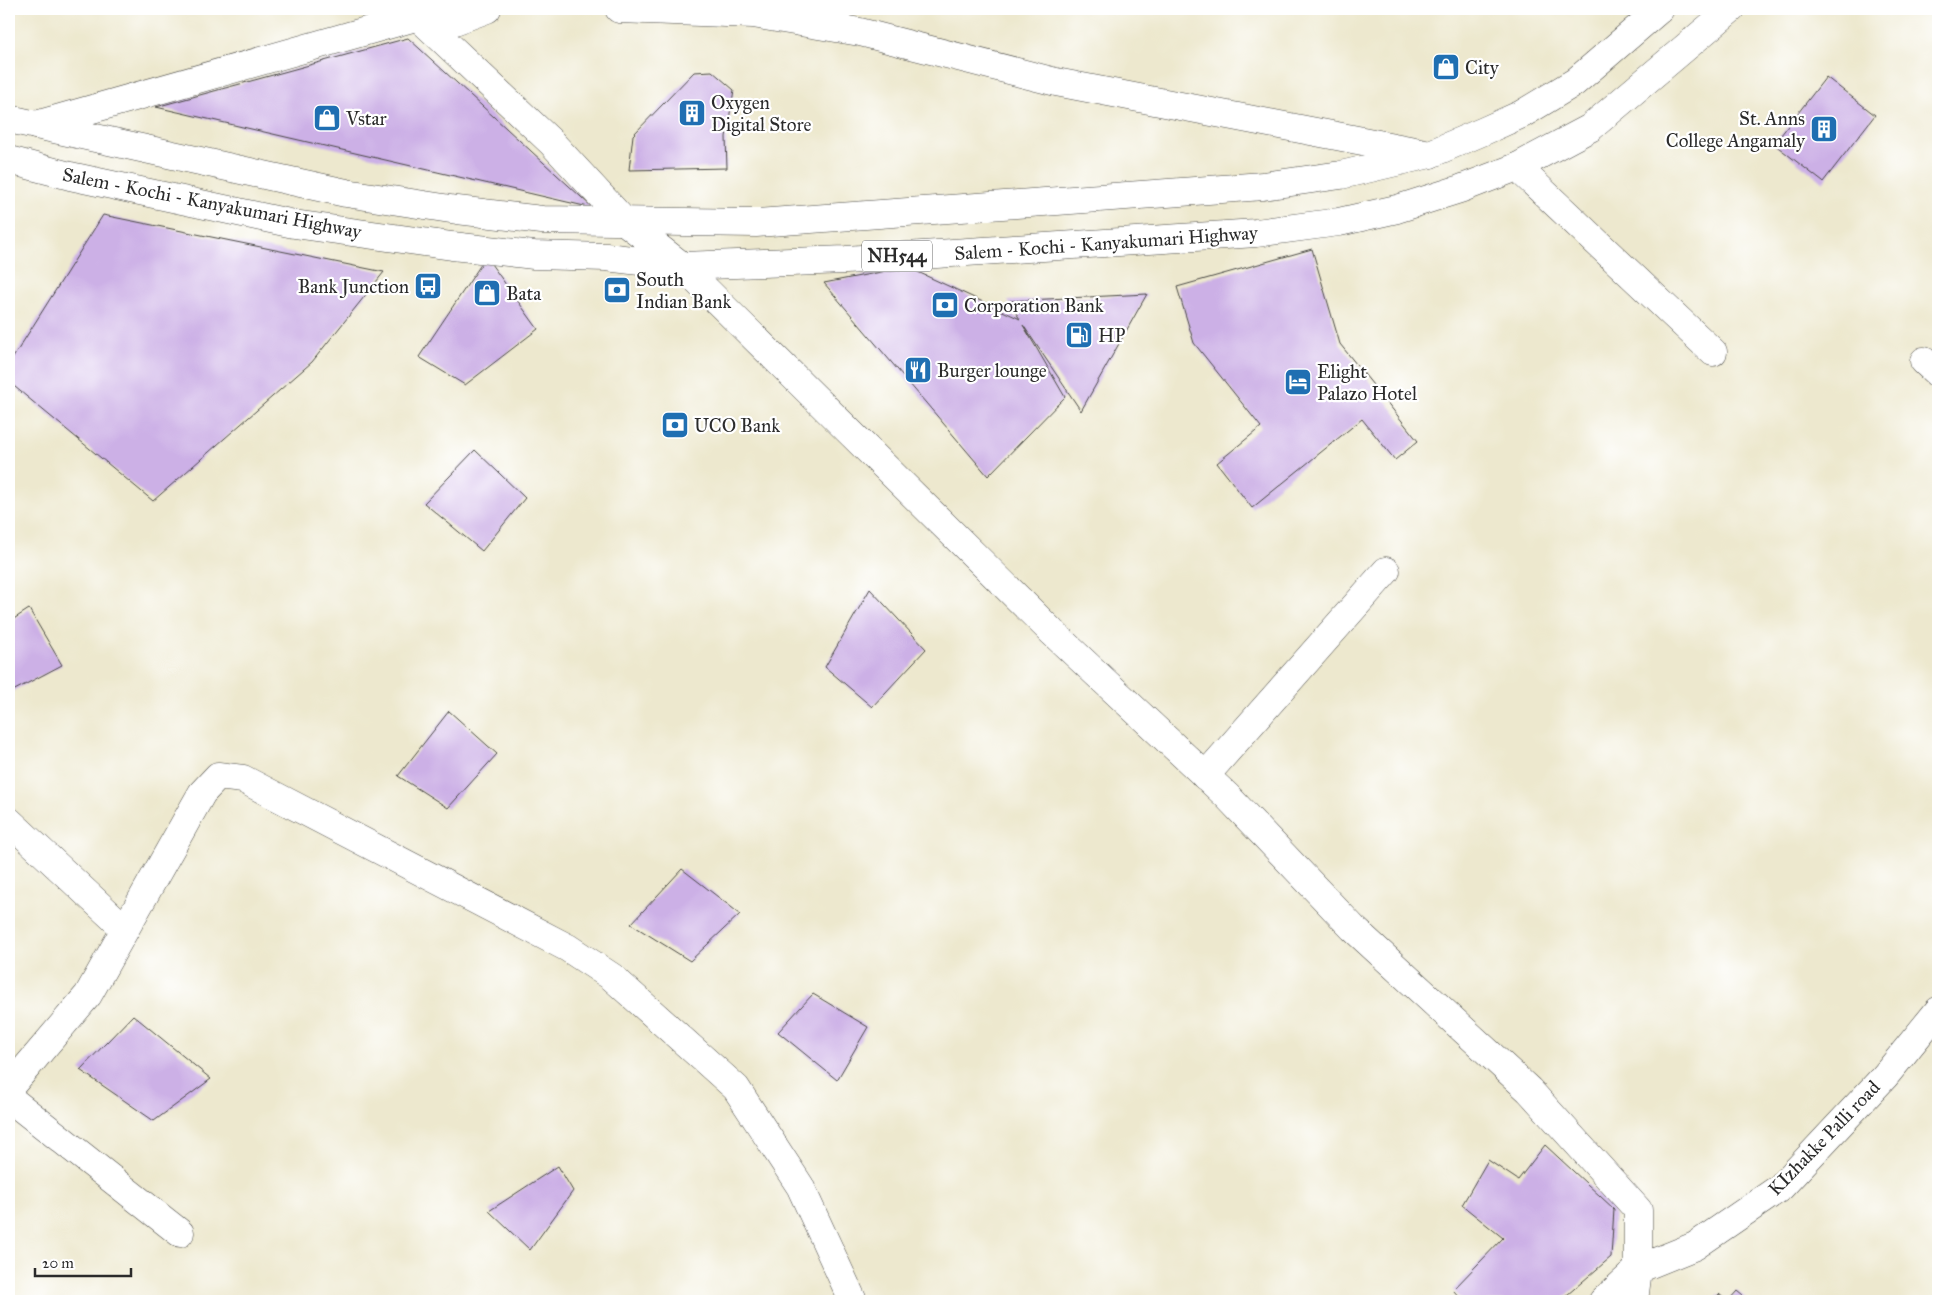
<svg xmlns="http://www.w3.org/2000/svg" width="1947" height="1310" font-family="'IM FELL Great Primer',serif">
<style>
.building{fill:#ccb0e6}
.lines{fill:none;stroke-linecap:round;stroke-linejoin:round}
.minor-casing{stroke:#484743;stroke-width:29}
.major-casing{stroke:#484743;stroke-width:29}
.highway-casing{stroke:#484743;stroke-width:29}
.minor{stroke:#fff;stroke-width:28}
.major{stroke:#fff;stroke-width:28}
.highway{stroke:#fff;stroke-width:28}
.labels{text-anchor:middle;dominant-baseline:central;stroke-width:4.5;stroke-linejoin:round;paint-order:stroke}
.shield{fill:#fff;stroke:#6b6b6b;stroke-width:1}
.shield-label{font-size:18px;font-weight:bold;fill:#2b2b2b}
.poi-label{font-size:19px;fill:#2b2b2b;stroke:#fff;text-anchor:start}
.street-label{font-size:19px;fill:#2b2b2b;stroke:#fff}
</style>
<rect width="100%" height="100%" fill="#fff"/>
<filter id="ink" filterUnits="userSpaceOnUse"><feTurbulence type="fractalNoise" baseFrequency=".02" numOctaves="2"/><feDisplacementMap in="SourceGraphic" scale="10" xChannelSelector="R" yChannelSelector="G"/><feConvolveMatrix kernelMatrix="1 2 1 2 8 2 1 2 1" color-interpolation-filters="sRGB"/></filter>
<filter id="wash" filterUnits="userSpaceOnUse"><feTurbulence type="fractalNoise" baseFrequency=".0096" numOctaves="4" result="noise"/><feDisplacementMap in="SourceGraphic" scale="20" xChannelSelector="R" yChannelSelector="G"/><feGaussianBlur stdDeviation="1.12" result="paint"/><feColorMatrix in="noise" values="0 0 0 0 0 0 0 0 0 0 0 0 0 0 0 0 0 1.4 0 .05"/><feComposite in="paint" operator="in"/></filter>
<g filter="url(#wash)">
<rect width="100%" height="100%" fill="#ede8ce"/>
<g id="blocks">
<!-- building -->
<g class="building">
<polygon points="408,38 593,208 156,107"/>
<polygon points="712,71 734,90 726,137 727,168 629,170 633,135 694,72"/>
<polygon points="1826,77 1875,115 1823,182 1774,144"/>
<polygon points="103,215 384,272 312,362 153,501 9,382 9,364"/>
<polygon points="1312,249 1340,344 1418,441 1395,460 1362,419 1252,508 1217,463 1261,427 1194,343 1177,287"/>
<polygon points="486,257 538,329 465,385 419,357"/>
<polygon points="907,267 1020,319 1008,301 1147,294 1081,411 1023,325 1065,397 988,476 824,283"/>
<polygon points="475,450 525,498 482,551 424,503"/>
<polygon points="870,589 926,649 872,707 825,667"/>
<polygon points="29,609 62,665 9,693 9,622"/>
<polygon points="449,711 497,754 448,808 398,776"/>
<polygon points="682,869 740,914 690,961 631,924"/>
<polygon points="813,994 868,1027 837,1080 778,1032"/>
<polygon points="133,1015 211,1079 154,1121 80,1070"/>
<polygon points="1545,1145 1614,1209 1611,1257 1560,1301 1463,1301 1453,1290 1503,1238 1462,1205 1488,1160 1518,1180"/>
<polygon points="558,1166 573,1191 530,1250 489,1211"/>
<polygon points="1737,1291 1749,1301 1728,1301"/>
<polygon points="1719,1294 1727,1301 1713,1301"/>
</g>
</g>
</g>
<g filter="url(#ink)">
<use href="#blocks" fill-opacity="0" stroke="#484743" stroke-width="1"/>
<g class="lines">
<!-- minor casing -->
<g class="minor-casing">
<g id="minor">
<polyline points="410,9 551,142 623,220 682,266"/>
<polyline points="619,9 753,14 860,32 1056,82 1430,154"/>
<polyline points="433,29 487,9"/>
<polyline points="36,125 419,16"/>
<polyline points="1517,167 1713,352"/>
<polyline points="1924,361 1938,374"/>
<polyline points="1205,776 1386,571"/>
<polyline points="9,821 125,929"/>
<polyline points="9,1088 88,995 202,793 218,776 243,779 568,948 612,977 736,1088 800,1186 853,1301"/>
<polyline points="9,1098 180,1233"/>
<polyline points="1603,1301 1638,1269 1695,1246 1781,1187 1885,1076 1938,1011"/>
</g>
</g>
<!-- major casing -->
<g class="major-casing">
<polyline id="major" points="682,266 1052,632 1227,796 1353,928 1529,1090 1638,1210 1638,1269 1634,1301"/>
</g>
<!-- highway casing -->
<g class="highway-casing">
<g id="highway">
<polyline points="9,119 346,193 457,210 542,220 756,223 1263,186 1341,175 1430,154 1484,131 1522,114 1575,82 1660,9"/>
<polyline points="9,160 70,176 294,224 452,246 534,255 606,257 682,266 846,260 1256,233 1339,222 1397,209 1460,189 1517,167 1590,128 1731,9"/>
</g>
</g>
<!-- minor -->
<use href="#minor" class="minor"/>
<!-- major -->
<use href="#major" class="major"/>
<!-- highway -->
<use href="#highway" class="highway"/>
</g>
</g>
<!-- icons -->
<defs>
<g id="shop-square" transform="scale(1.4375)"><rect x="-9" y="-9" width="18" height="18" rx="4" fill="#1f6fb2" stroke="#fff"/><path d="M-5-2.5h2.3a2.7 3.5 0 0 1 5.4 0H5L5.5 6h-11ZM-1.5-2.5h3a1.5 2.3 0 0 0-3 0Z" fill="#fff"/></g>
<g id="building-square" transform="scale(1.4375)"><rect x="-9" y="-9" width="18" height="18" rx="4" fill="#1f6fb2" stroke="#fff"/><path d="M-4-6H4V6H1V3H-1V6H-4ZM-2.5-4.3h1.7v1.8h-1.7ZM.8-4.3h1.7v1.8H.8ZM-2.5-1h1.7V.8h-1.7ZM.8-1h1.7V.8H.8Z" fill="#fff"/></g>
<g id="bus-square" transform="scale(1.4375)"><rect x="-9" y="-9" width="18" height="18" rx="4" fill="#1f6fb2" stroke="#fff"/><path d="M-5-6H5V4H4V6H2V4H-2V6H-4V4H-5ZM-3.5-4V0h7V-4ZM-3.5 1.2v1.5H-2V1.2ZM2 1.2v1.5H3.5V1.2Z" fill="#fff"/></g>
<g id="bank-square" transform="scale(1.4375)"><rect x="-9" y="-9" width="18" height="18" rx="4" fill="#1f6fb2" stroke="#fff"/><path d="M-6-4H6V4H-6ZM0-2.3a2.3 2.3 0 1 0 0 4.6a2.3 2.3 0 1 0 0-4.6Z" fill="#fff"/></g>
<g id="fuel-square" transform="scale(1.4375)"><rect x="-9" y="-9" width="18" height="18" rx="4" fill="#1f6fb2" stroke="#fff"/><path d="M-5.5-6h7V0h2V4h1.3V-2.5L3-4.5l.8-.8L6-3V5H2.5V1h-1V6h-7ZM-4.2-4.7v3.2H.2V-4.7Z" fill="#fff"/></g>
<g id="restaurant-square" transform="scale(1.4375)"><rect x="-9" y="-9" width="18" height="18" rx="4" fill="#1f6fb2" stroke="#fff"/><path d="M-5-6h1v4h1v-4h1v4h1v-4h1v5L-1.5 .5V6h-2V.5L-5-1ZM5-6V6H3V1.5H1.5Q1.5-4 5-6Z" fill="#fff"/></g>
<g id="hotel-square" transform="scale(1.4375)"><rect x="-9" y="-9" width="18" height="18" rx="4" fill="#1f6fb2" stroke="#fff"/><path d="M-6-4.5h1.5V1H6V5H4.5V3h-9V5H-6ZM-4 0a1.8 1.8 0 1 1 3.6 0ZM.5 0V-2.5h3Q6-2.5 6 0Z" fill="#fff"/></g>
</defs>
<g fill-rule="evenodd">
<use href="#shop-square" x="1446" y="67"/>
<use href="#building-square" x="692" y="113"/>
<use href="#shop-square" x="327" y="118"/>
<use href="#building-square" x="1824" y="129"/>
<use href="#bus-square" x="428" y="286"/>
<use href="#bank-square" x="617" y="290"/>
<use href="#shop-square" x="487" y="293"/>
<use href="#bank-square" x="945" y="305"/>
<use href="#fuel-square" x="1079" y="335"/>
<use href="#restaurant-square" x="918" y="370"/>
<use href="#hotel-square" x="1298" y="382"/>
<use href="#bank-square" x="675" y="425"/>
</g>
<g class="labels">
<!-- shield labels -->
<rect class="shield" x="862" y="240.5" width="70" height="31" rx="4"/>
<g class="shield-label">
<text x="897" y="256">NH544</text>
</g>
<!-- poi labels -->
<g class="poi-label">
<text x="1465" y="67">City</text>
<text x="711" y="102">Oxygen<tspan x="711" dy="22">Digital Store</tspan></text>
<text x="346" y="118">Vstar</text>
<text x="1805" y="118" text-anchor="end">St. Anns<tspan x="1805" dy="22">College Angamaly</tspan></text>
<text x="636" y="279">South<tspan x="636" dy="22">Indian Bank</tspan></text>
<text x="409" y="286" text-anchor="end">Bank Junction</text>
<text x="506" y="293">Bata</text>
<text x="964" y="305">Corporation Bank</text>
<text x="1098" y="335">HP</text>
<text x="937" y="370">Burger lounge</text>
<text x="1317" y="371">Elight<tspan x="1317" dy="22">Palazo Hotel</tspan></text>
<text x="694" y="425">UCO Bank</text>
</g>
<!-- street labels -->
<g class="street-label">
<text transform="translate(212 203) rotate(11)">Salem - Kochi - Kanyakumari Highway</text>
<text transform="translate(1106 243) rotate(-4)">Salem - Kochi - Kanyakumari Highway</text>
<text transform="translate(1824 1138) rotate(-46)">KIzhakke Palli road</text>
</g>
</g>
<!-- margin -->
<rect width="1947" height="1310" fill="none" stroke="#fff" stroke-width="30"/>
<!-- scale -->
<path d="M35 1268v8h96v-8" fill="none" stroke="#2b2b2b" stroke-width="2.5"/>
<text x="42" y="1268" font-size="15" fill="#2b2b2b" stroke="#ffffff" stroke-width="4" paint-order="stroke">20 m</text>
</svg>
